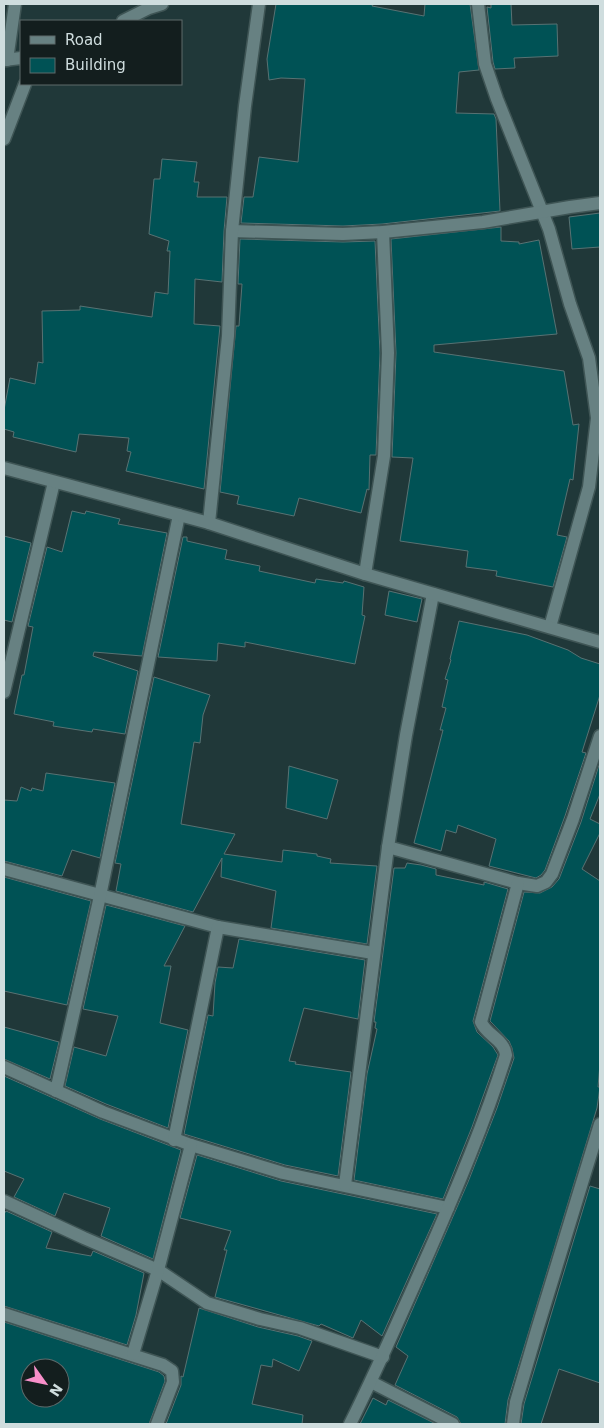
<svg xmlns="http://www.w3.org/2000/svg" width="604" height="1428" font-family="'DejaVu Sans',sans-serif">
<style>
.building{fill:#005255;stroke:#587273;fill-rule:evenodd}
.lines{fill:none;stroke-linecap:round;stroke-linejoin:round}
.minor-casing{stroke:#3f5555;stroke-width:15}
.tertiary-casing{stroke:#3f5555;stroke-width:15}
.minor{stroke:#678182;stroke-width:12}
.tertiary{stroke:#678182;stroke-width:12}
</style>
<rect width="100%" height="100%" fill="#203839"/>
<!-- building -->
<g class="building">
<polygon points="276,4 373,4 372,6 424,16 425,4 470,4 479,70 459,72 456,113 494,114 496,119 500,211 382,224 343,226 241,223 244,197 253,197 259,157 298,162 305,79 281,78 269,80 267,59"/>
<polygon points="491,4 511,4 512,25 557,24 558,56 514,58 515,68 495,69 493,62 487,7 491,8"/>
<polygon points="162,159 197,162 194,182 199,182 197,197 227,197 224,231 222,282 195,279 194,324 220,326 204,489 126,471 131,452 127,451 129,438 79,434 76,452 13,437 14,432 4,429 4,410 10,378 35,384 38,362 43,363 42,311 80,310 80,306 152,317 155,292 168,294 170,251 167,251 169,241 149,234 154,179 160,179"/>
<polygon points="600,213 600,247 572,249 569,217"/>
<polygon points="501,227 501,241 519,242 519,244 539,240 557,334 434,345 434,352 564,371 573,425 579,424 573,480 570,479 557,535 567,537 553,587 496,576 497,571 466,567 468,551 400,541 413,458 392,457 396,353 391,239"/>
<polygon points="240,239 343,242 375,241 380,353 376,455 370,455 369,490 367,489 361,513 299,498 294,516 237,504 239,496 220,492 236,326 239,326 242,284 238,284"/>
<polygon points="72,511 85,514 86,511 120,519 118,524 167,533 142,656 94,652 93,656 138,671 125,734 93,729 92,732 53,726 54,722 14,714 22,675 24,675 33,627 28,626 47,547 62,552"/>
<polygon points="4,536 31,543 12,622 4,620"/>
<polygon points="183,537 187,537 187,541 227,550 225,559 260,566 259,571 315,583 316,579 343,583 344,581 364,587 362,615 365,616 355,664 245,642 245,647 218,643 217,661 158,657"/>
<polygon points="389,591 422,599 417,622 385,615"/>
<polygon points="459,621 527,635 568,650 581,658 600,664 600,695 582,752 586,753 565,816 545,870 541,875 536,878 489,866 496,839 458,825 456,833 446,830 441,851 414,843 443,730 440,730 446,708 442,707 448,680 445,679 451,660 450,659"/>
<polygon points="154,677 210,695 203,715 200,743 194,742 181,824 235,834 224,854 282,862 283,850 317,854 317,856 331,859 330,863 377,866 367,944 271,928 276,891 221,877 222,858 193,912 116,891 121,864 115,863"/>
<polygon points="600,762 600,794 590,819 600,824 600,833 582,869 600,881 600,1064 598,1087 600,1087 597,1108 508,1400 505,1424 461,1424 457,1417 395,1385 408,1356 396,1347 468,1182 497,1108 514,1058 512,1048 509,1041 490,1021 524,892 540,893 552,887 559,879 581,822"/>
<polygon points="289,766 338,780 327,819 286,808"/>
<polygon points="46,773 115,783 100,858 72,850 62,876 4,861 4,800 17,801 21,787 31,791 32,788 43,791"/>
<polygon points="407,863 421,865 436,869 436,875 484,885 484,882 508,889 473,1021 477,1032 493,1047 498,1055 472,1127 443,1199 354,1180 367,1074 377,1029 375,1028 376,1022 374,1022 394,868 405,868"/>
<polygon points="4,877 91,901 67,1005 4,991"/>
<polygon points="106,905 185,926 164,966 171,966 160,1023 188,1030 168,1128 106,1104 65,1086 74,1047 106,1056 118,1016 83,1009"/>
<polygon points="239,939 365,960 358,1019 304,1008 289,1061 296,1062 295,1064 351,1072 338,1176 285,1165 184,1134 208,1015 213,1016 215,983 218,967 233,968"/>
<polygon points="4,1027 59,1042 50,1079 4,1059"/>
<polygon points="4,1076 100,1119 181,1150 153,1259 101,1236 110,1208 64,1193 55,1216 14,1197 24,1179 4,1171"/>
<polygon points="197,1155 281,1181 437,1214 382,1336 361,1320 353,1338 321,1324 319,1326 215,1297 227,1250 224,1250 231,1231 180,1218"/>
<polygon points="590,1186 600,1189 600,1383 559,1369 541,1424 521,1424 524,1404"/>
<polygon points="6,1211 52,1232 46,1248 91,1256 93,1251 144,1273 136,1315 127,1345 4,1306 4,1214"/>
<polygon points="199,1308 258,1327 298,1336 312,1341 299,1371 273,1359 272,1367 261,1365 252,1404 303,1415 302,1424 166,1424 181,1385 181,1376 183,1377"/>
<path d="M4,1322L159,1372L164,1376L165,1381L149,1424H4ZM30,1368H60V1398H30Z"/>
<polygon points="373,1398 386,1405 388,1400 436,1424 360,1424"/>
</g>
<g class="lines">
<!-- minor casing -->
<g class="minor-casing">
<g id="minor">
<polyline points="478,4 485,64 497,99 549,229 570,304 589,358 597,418 589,487 550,627"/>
<polyline points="123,21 149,8 162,4"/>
<polyline points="4,60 21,58"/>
<polyline points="7,60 15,4"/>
<polyline points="4,139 25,84"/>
<polyline points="232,231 343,234 383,232 483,222 570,207 600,203"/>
<polyline points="209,523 228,336 232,231 245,106 259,4"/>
<polyline points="365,574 384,456 388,353 383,232"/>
<polyline points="4,692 54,482"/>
<polyline points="388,847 518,883 537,886 546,882 552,874 573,819 600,736"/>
<polyline points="4,869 218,927 373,953"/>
<polyline points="4,1067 103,1112 191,1145 283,1173 448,1208"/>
<polyline points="56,1091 100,896 179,515"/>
<polyline points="174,1140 218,927"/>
<polyline points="345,1185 388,847 406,735 433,594"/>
<polyline points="4,1201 84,1238 158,1270 207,1303 260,1319 300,1328 383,1357"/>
<polyline points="4,1314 163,1365 172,1371 173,1382 157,1424"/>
<polyline points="133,1354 158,1270 191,1145"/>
<polyline points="371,1382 453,1424"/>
<path d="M350,1424C378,1368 403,1310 429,1252C457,1188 485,1122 506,1055C504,1039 487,1036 481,1022L518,883"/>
<polyline points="513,1424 516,1402 537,1330 600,1124"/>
</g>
</g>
<!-- tertiary casing -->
<g class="tertiary-casing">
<polyline id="tertiary" points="4,468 209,523 365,574 600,642"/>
</g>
<!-- minor -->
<use href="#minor" class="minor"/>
<!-- tertiary -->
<use href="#tertiary" class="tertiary"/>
</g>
<!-- border -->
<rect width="604" height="1428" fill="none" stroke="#cfddde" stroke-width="10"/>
<!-- legend -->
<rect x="20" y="20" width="162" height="65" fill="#131e1e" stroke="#5e6a6b"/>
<rect x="30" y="36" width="25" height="8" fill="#678182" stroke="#5e6a6b"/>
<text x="65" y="45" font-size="15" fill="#cfddde">Road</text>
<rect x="30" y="58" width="25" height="15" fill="#005255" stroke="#5e6a6b"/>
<text x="65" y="70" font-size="15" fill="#cfddde">Building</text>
<!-- north arrow -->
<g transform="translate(45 1383) rotate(123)"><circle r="24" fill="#131e1e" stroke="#5e6a6b"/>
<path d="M0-4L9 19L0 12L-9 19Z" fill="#f890ca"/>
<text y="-8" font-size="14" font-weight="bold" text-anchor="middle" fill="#cfddde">N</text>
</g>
</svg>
